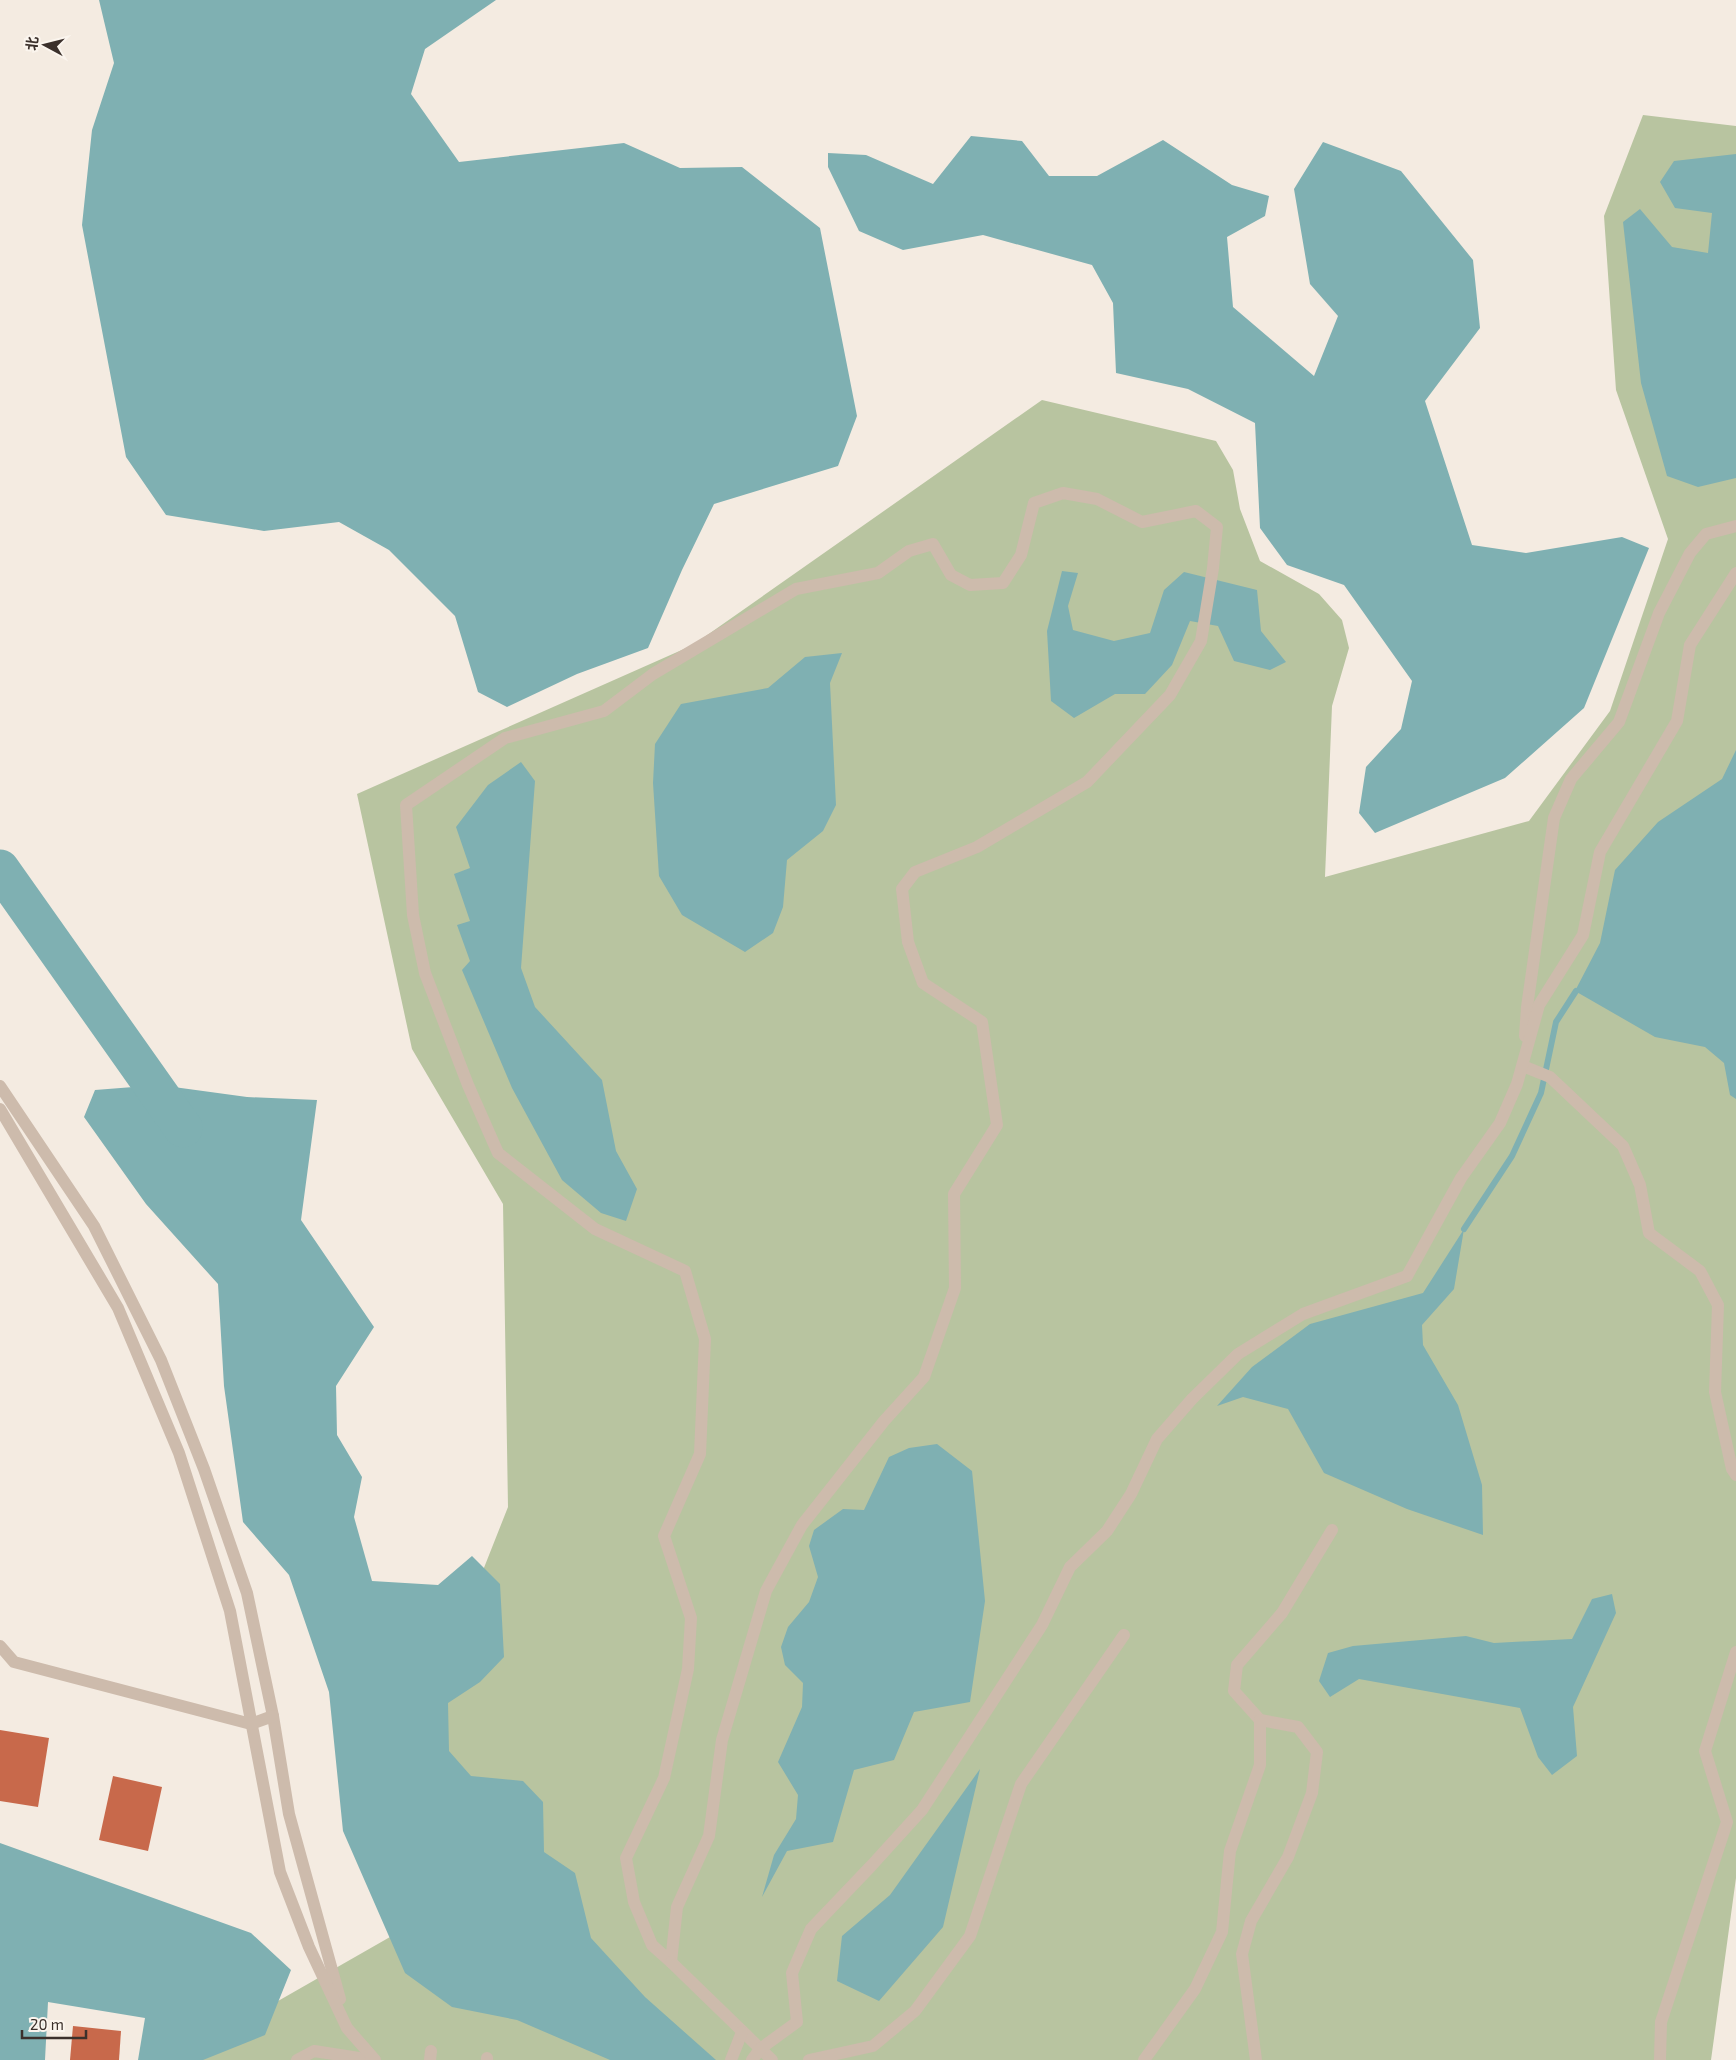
<svg xmlns="http://www.w3.org/2000/svg" width="1736" height="2060" font-family="'Exo 2','Noto Sans SC',sans-serif">
<style>
.green{fill:#b8c4a0}
.water{fill:#7fb0b2}
.lines{fill:none;stroke-linecap:round;stroke-linejoin:round}
.stream{stroke:#7fb0b2;stroke-width:6}
.river{stroke:#7fb0b2;stroke-width:39}
.building{fill:#c8694b}
.lane{stroke:#cdbbac;stroke-width:12}
.street{stroke:#cdbbac;stroke-width:12}
</style>
<rect width="100%" height="100%" fill="#f4ebe1"/>
<!-- green -->
<polygon class="green" points="1643,115 1736,126 1736,1878 1711,2060 175,2060 404,1929 410,1755 508,1507 503,1204 412,1049 357,794 693,645 1042,400 1216,441 1233,470 1240,509 1260,561 1319,594 1342,620 1349,648 1332,706 1325,877 1529,821 1610,711 1668,539 1616,390 1604,216"/>
<!-- water -->
<g class="water">
<polygon points="99,0 496,0 425,49 411,94 459,162 624,143 680,168 742,167 820,228 857,416 838,466 714,504 682,570 648,648 577,674 507,707 478,692 455,616 389,550 339,522 264,531 166,515 126,457 82,225 92,130 114,63"/>
<polygon points="971,136 1022,141 1049,176 1097,176 1163,140 1232,185 1269,196 1265,216 1227,237 1233,307 1314,376 1338,316 1310,284 1294,189 1323,142 1401,171 1473,260 1480,328 1425,401 1472,545 1526,553 1622,537 1649,548 1584,708 1505,778 1375,833 1359,813 1366,767 1401,729 1412,681 1344,585 1287,565 1260,528 1255,423 1188,389 1116,373 1113,303 1092,265 983,235 903,250 859,231 828,167 828,153 866,155 933,184"/>
<polygon points="1736,154 1736,478 1698,487 1667,476 1641,383 1623,222 1640,209 1672,247 1708,253 1712,213 1675,208 1660,182 1674,161"/>
<polygon points="1062,571 1078,573 1068,606 1073,630 1114,641 1150,633 1164,590 1184,572 1257,590 1261,631 1286,662 1270,670 1234,661 1218,626 1190,621 1172,665 1145,694 1115,694 1074,718 1051,701 1047,631"/>
<polygon points="842,653 830,683 836,805 823,831 787,860 783,907 773,933 745,952 682,915 659,876 653,783 655,744 681,704 768,688 805,657"/>
<polygon points="1736,750 1736,1099 1730,1095 1724,1063 1705,1047 1655,1037 1575,991 1600,943 1615,870 1658,822 1722,779"/>
<polygon points="521,762 535,781 521,968 535,1007 602,1080 616,1151 637,1189 626,1221 601,1213 562,1180 512,1088 462,970 470,961 457,925 470,921 454,874 470,868 456,827 488,785"/>
<polygon points="159,1085 247,1097 317,1100 301,1220 374,1327 336,1386 337,1435 362,1477 354,1517 372,1581 438,1585 472,1556 500,1584 504,1657 480,1682 448,1703 449,1751 471,1776 523,1781 543,1802 544,1852 575,1873 591,1938 645,1997 716,2060 610,2060 517,2020 452,2007 405,1973 343,1831 329,1692 289,1575 243,1522 224,1386 218,1284 146,1204 84,1117 95,1090"/>
<polygon points="1464,1229 1454,1289 1422,1325 1423,1345 1458,1405 1482,1485 1483,1535 1407,1509 1324,1473 1288,1409 1243,1397 1217,1406 1252,1367 1310,1324 1423,1293"/>
<polygon points="937,1444 972,1471 985,1601 970,1702 914,1712 894,1760 854,1770 833,1842 787,1851 762,1897 774,1855 796,1819 798,1795 778,1762 802,1707 803,1683 785,1665 781,1647 788,1627 809,1602 818,1577 809,1546 814,1530 843,1509 864,1510 889,1457 909,1448"/>
<polygon points="1612,1594 1616,1613 1573,1707 1577,1756 1552,1775 1538,1757 1520,1708 1359,1679 1330,1697 1319,1681 1328,1653 1353,1646 1466,1636 1494,1643 1572,1639 1592,1599"/>
<polygon points="980,1769 943,1927 879,2001 837,1981 842,1936 890,1895"/>
<polygon points="0,1843 251,1933 291,1970 265,2035 203,2060 138,2060 145,2018 48,2002 45,2060 0,2060"/>
</g>
<g class="lines">
<!-- stream -->
<polyline class="stream" points="1464,1229 1512,1156 1541,1093 1556,1022 1576,991"/>
<!-- river -->
<polyline class="river" points="0,869 183,1128"/>
</g>
<!-- building -->
<g class="building">
<polygon points="0,1730 49,1738 38,1807 0,1801"/>
<polygon points="113,1776 162,1787 148,1851 99,1840"/>
<polygon points="73,2026 121,2031 119,2060 70,2060"/>
</g>
<g class="lines">
<!-- lane -->
<g class="lane">
<polygon points="1063,493 1097,499 1142,522 1196,511 1217,527 1213,568 1201,641 1170,695 1087,782 977,847 915,872 902,889 908,942 923,983 982,1022 997,1125 954,1194 955,1288 924,1377 884,1421 802,1525 766,1591 722,1740 709,1836 677,1907 671,1962 652,1945 634,1902 626,1858 664,1778 688,1669 691,1618 664,1536 700,1454 705,1339 685,1271 595,1229 498,1153 468,1085 425,973 413,915 406,805 505,738 604,711 653,674 796,589 878,573 909,551 933,544 951,575 970,585 1003,583 1021,555 1034,503"/>
<polyline points="1525,1036 1527,1007 1554,818 1571,779 1619,722 1659,613 1690,553 1706,534 1736,526"/>
<polyline points="1523,1066 1550,1077 1623,1146 1640,1185 1649,1233 1700,1271 1718,1305 1715,1392 1732,1469 1736,1475"/>
<polyline points="1260,1720 1234,1691 1237,1665 1282,1613 1332,1530"/>
<polyline points="671,1962 772,2060"/>
<polyline points="297,2060 314,2051 372,2060"/>
<polyline points="430,2060 431,2051"/>
<polyline points="487,2060 487,2058"/>
<polyline points="731,2060 742,2032"/>
<polyline points="752,2060 760,2049 797,2022 792,1973 811,1929 872,1865 922,1810 1042,1625 1070,1567 1107,1531 1131,1494 1157,1439 1192,1399 1238,1354 1303,1314 1407,1276 1461,1178 1500,1123 1517,1084 1539,1005 1583,935 1600,852 1677,721 1690,645 1736,573"/>
<polyline points="809,2060 873,2046 915,2011 970,1936 1021,1784 1124,1635"/>
<polyline points="1144,2060 1195,1989 1222,1932 1230,1851 1260,1765 1260,1720 1298,1727 1317,1752 1312,1793 1288,1857 1251,1921 1242,1954 1256,2060"/>
<polyline points="1660,2060 1661,2022 1727,1822 1705,1751 1736,1652"/>
</g>
<!-- street -->
<g class="street">
<polyline points="0,1086 94,1226 161,1360 204,1469 247,1593 273,1716 289,1814 340,1999"/>
<polyline points="0,1109 118,1308 179,1453 230,1611 280,1872 309,1947 347,2028 375,2060"/>
<polyline points="0,1646 14,1662 251,1724 273,1716"/>
</g>
</g>
<!-- north arrow -->
<g transform="translate(45 45) rotate(277)" stroke="#fbf5ee" stroke-width="4" paint-order="stroke">
<path d="M0-4L9 19L0 12L-9 19Z" fill="#3b302b"/>
<text y="-8" font-size="14" font-weight="bold" text-anchor="middle" fill="#3b302b">北</text>
</g>
<!-- scale -->
<path d="M22 2030v8h64v-8" fill="none" stroke="#3b302b" stroke-width="2.5"/>
<text x="30" y="2030" font-size="15" fill="#3b302b" stroke="#fbf5ee" stroke-width="4" paint-order="stroke">20 m</text>
</svg>
